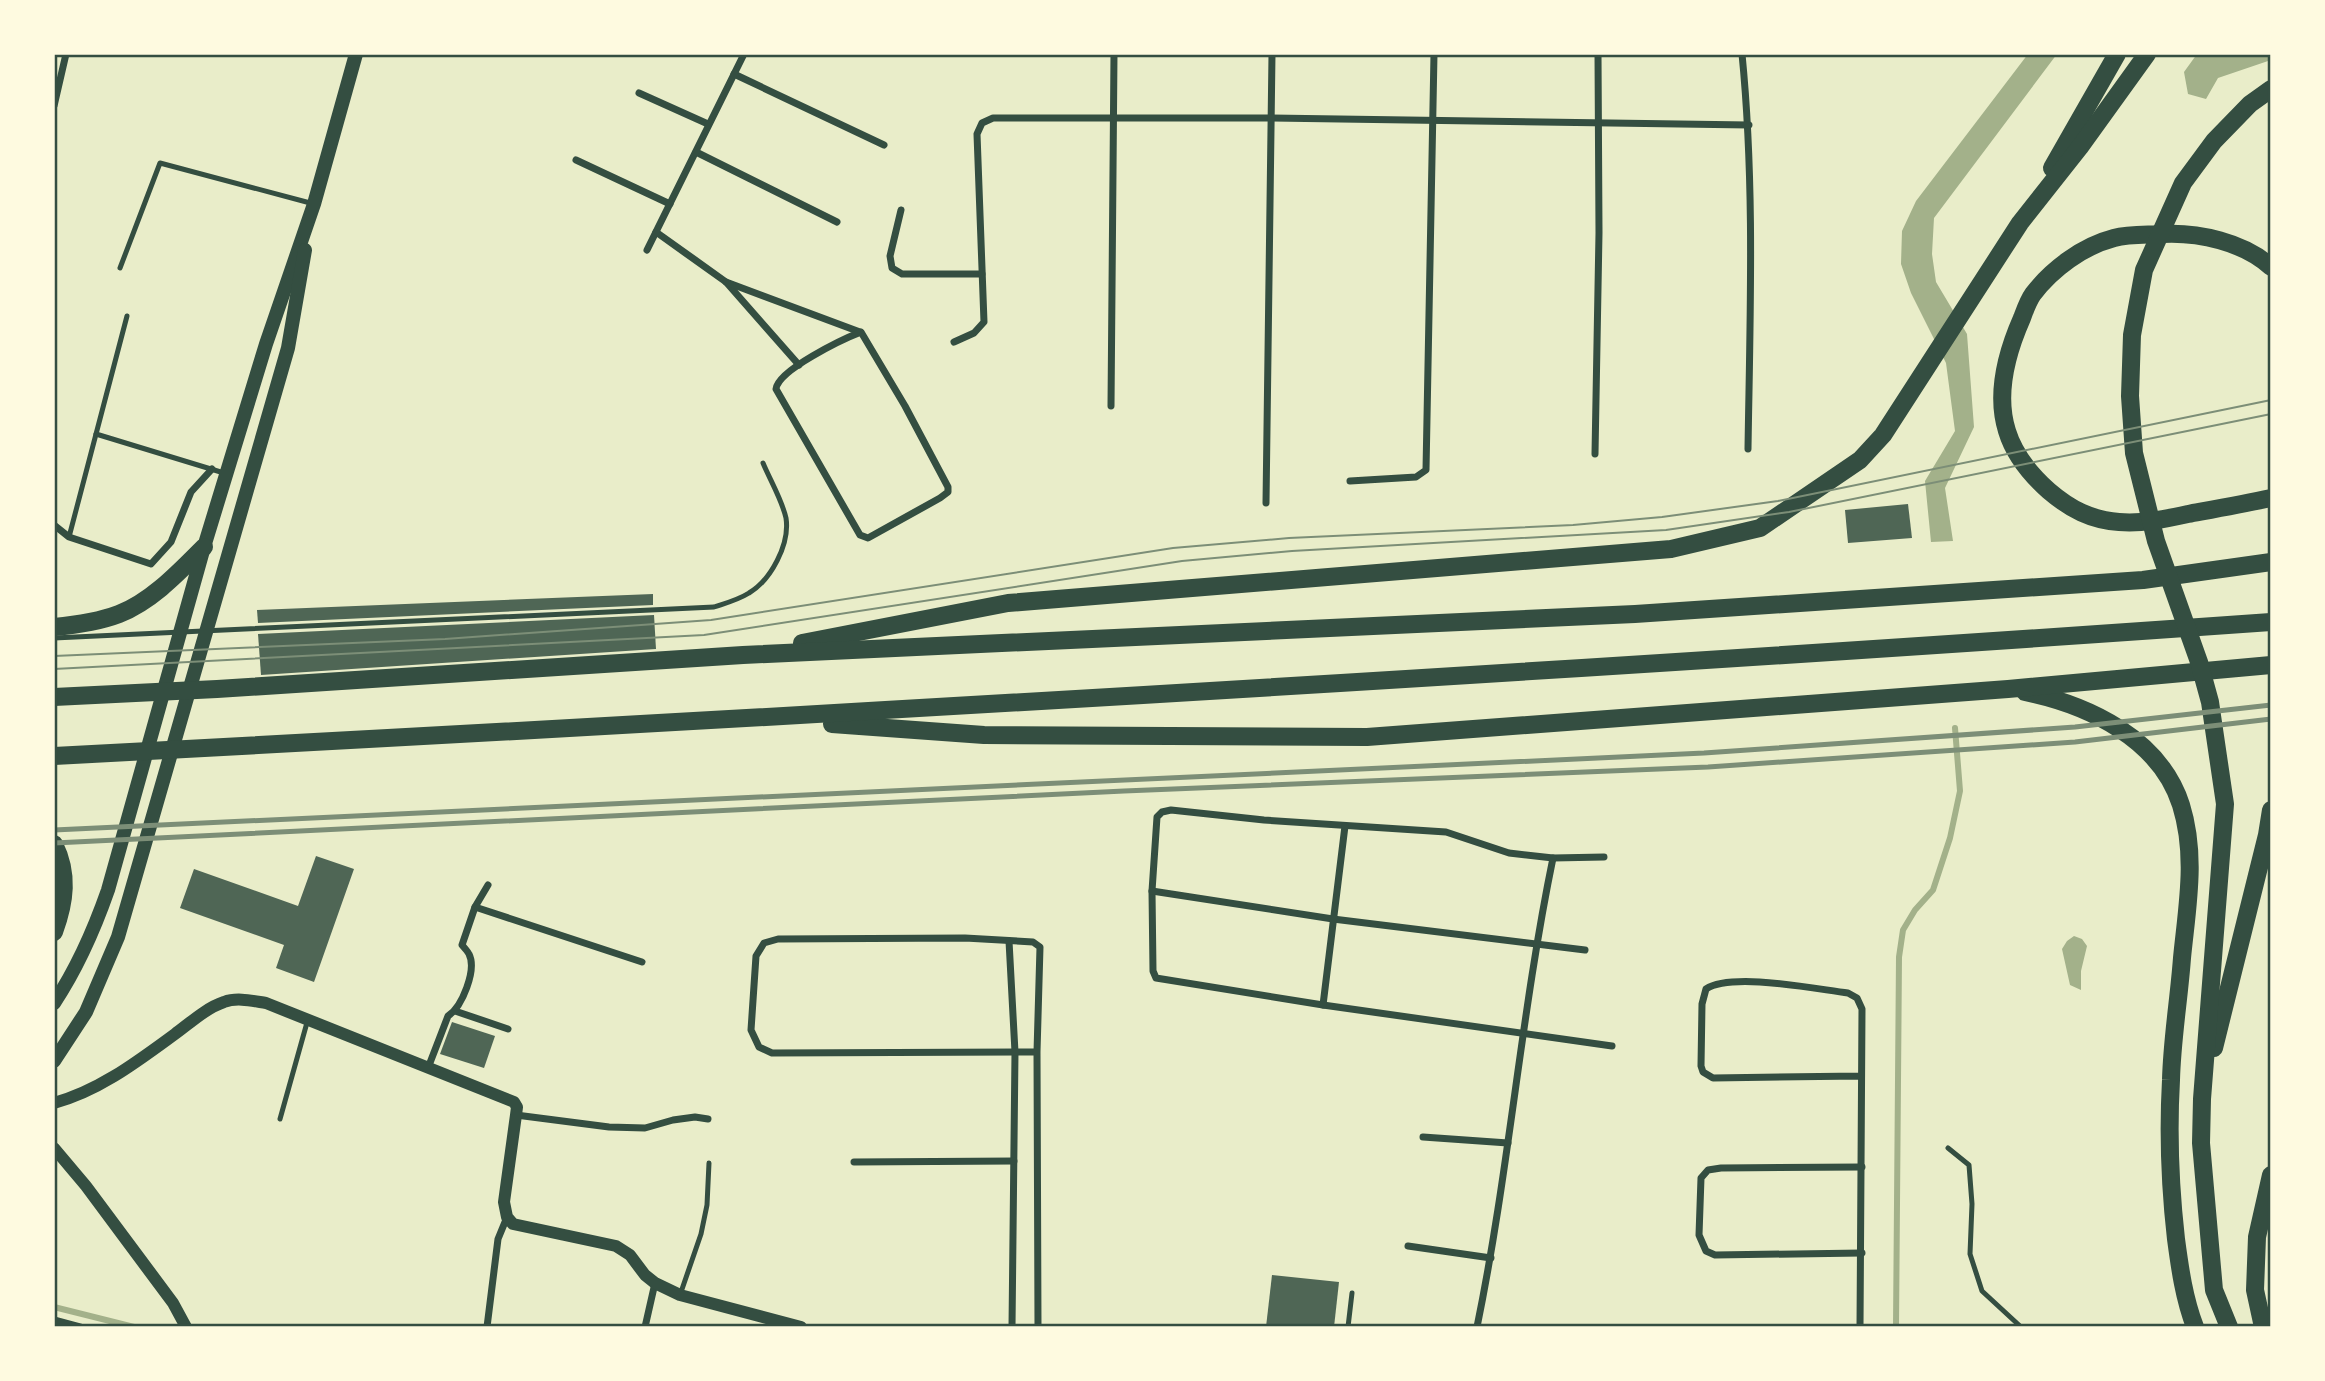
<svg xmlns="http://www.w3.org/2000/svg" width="2325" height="1381" font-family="Lora,serif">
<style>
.water{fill:#a3b18a}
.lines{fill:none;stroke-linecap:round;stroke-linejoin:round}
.stream{stroke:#a3b18a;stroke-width:6}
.building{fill:#4f6655}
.service{stroke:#344e41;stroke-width:5}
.minor{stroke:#344e41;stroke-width:7}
.tertiary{stroke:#344e41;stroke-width:12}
.secondary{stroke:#344e41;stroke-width:14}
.motorway{stroke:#344e41;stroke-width:18}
.tram{stroke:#7c8e77;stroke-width:2}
.rail{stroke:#7c8e77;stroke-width:5}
.neatline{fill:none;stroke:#344e41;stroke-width:2.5}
</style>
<rect width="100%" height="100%" fill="#e9edc9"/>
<!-- water -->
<g class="water">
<polygon points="2028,54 2057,54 1934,218 1932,254 1936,282 1967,334 1974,427 1945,488 1953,541 1931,542 1925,481 1955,431 1946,363 1911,293 1901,264 1902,231 1916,201"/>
<polygon points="2197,54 2271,54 2271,60 2218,78 2206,99 2188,94 2184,72"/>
<polygon points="2074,936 2082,939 2087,946 2081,971 2081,990 2070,985 2062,949 2067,941"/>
</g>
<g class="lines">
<!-- stream -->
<g class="stream">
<polyline points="54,1307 134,1327"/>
<polyline points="1896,1327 1899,957 1903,930 1915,910 1933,890 1950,838 1960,791 1955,728"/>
</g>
</g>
<!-- building -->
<g class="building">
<polygon points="1908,504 1912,538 1848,543 1845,510"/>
<polygon points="653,594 653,605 258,623 257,610"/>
<polygon points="654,615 656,649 261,675 258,634"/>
<polygon points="316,856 354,869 314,982 276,968 284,945 180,908 194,869 298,906"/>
<polygon points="452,1022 495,1036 484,1068 440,1054"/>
<polygon points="1272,1275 1339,1282 1334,1327 1266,1327"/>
</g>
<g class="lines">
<!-- service -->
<g class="service">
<polyline points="120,268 160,163 314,204"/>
<polyline points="96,434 224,473"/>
<polyline points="69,537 127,316"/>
<path d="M54,638L714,607C726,603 738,600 749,593C771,580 790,544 786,518C782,500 770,480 763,463"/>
<polyline points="280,1119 308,1019"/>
<polyline points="1948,1148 1969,1165 1972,1204 1970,1254 1982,1291 2021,1327"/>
<polyline points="680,1295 701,1234 707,1205 709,1163"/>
<polyline points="1348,1327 1352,1293"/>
</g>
<!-- minor -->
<g class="minor">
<path d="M1742,54C1755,186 1750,317 1748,449"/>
<polyline points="734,74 884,145"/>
<polyline points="639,93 708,124"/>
<polyline points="54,106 66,54"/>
<polyline points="696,152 837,222"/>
<polyline points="576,160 670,204"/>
<polyline points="901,210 890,256 892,268 902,274 982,274"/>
<polyline points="656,232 726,282 799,365"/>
<polyline points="647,250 744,54"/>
<polyline points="726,282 860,332"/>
<path d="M861,332L905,406L948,487V492L940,498L868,538L860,535L776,389C778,370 843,339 861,332Z"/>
<polyline points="954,342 974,333 984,322 977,134 982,123 993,118 1272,118 1749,125"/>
<polyline points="1111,406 1114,54"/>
<polyline points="1595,454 1599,233 1598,54"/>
<polyline points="1350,481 1416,477 1426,470 1434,54"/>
<polyline points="1266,503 1272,54"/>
<polyline points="54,525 69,537 151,564 171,542 191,492 212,469"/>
<polyline points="1604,857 1553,858 1509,853 1446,832 1264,820 1171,810 1162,812 1157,817 1152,891 1153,971 1156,978 1323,1005 1612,1046"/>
<polyline points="1152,891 1333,919 1585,950"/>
<polyline points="475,907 642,962"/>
<polyline points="1009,941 1015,1052 1012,1327"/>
<polyline points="1323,1005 1345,826"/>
<polyline points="455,1011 508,1029"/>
<polyline points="1037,1052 772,1053 759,1047 751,1030 756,956 764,943 778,939 965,938 1033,942 1040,947 1037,1052 1038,1327"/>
<path d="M428,1068L448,1016C462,1007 477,970 469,954C469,953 462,945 462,945L475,907L488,885"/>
<path d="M1860,1076L1713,1078L1703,1072L1701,1066L1702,1004L1706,989C1732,972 1815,989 1848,993L1857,998L1862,1009L1860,1327"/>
<polyline points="516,1115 609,1127 645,1128 673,1120 695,1117 708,1119"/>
<polyline points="1423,1137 1508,1143"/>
<polyline points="854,1162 1014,1161"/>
<polyline points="1862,1167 1721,1168 1708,1170 1701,1178 1699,1235 1706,1251 1715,1255 1862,1253"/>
<polyline points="1408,1246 1491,1258"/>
<polyline points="54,1320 80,1327"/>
<polyline points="487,1327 498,1239 507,1217"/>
<polyline points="645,1327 655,1283"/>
<path d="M1477,1327C1509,1171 1521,1013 1553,858"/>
</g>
<!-- tertiary -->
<g class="tertiary">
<path d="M54,1103C99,1091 138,1061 175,1034C190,1023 206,1008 224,1002C237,997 253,1001 266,1003L514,1102L517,1107L516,1115L504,1202L507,1217L513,1224L616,1246L630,1255L645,1275L655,1283L680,1295L801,1327"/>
<polyline points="54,1148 86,1186 173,1303 186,1327"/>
</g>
<!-- secondary -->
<g class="secondary">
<path d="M54,1003C78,967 94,930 108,890L204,547L266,344L314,204L356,54"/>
<polyline points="54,1061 86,1012 118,937 288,348 305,250"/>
</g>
<!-- motorway -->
<g class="motorway">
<polyline points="2052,168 2117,54"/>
<path d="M2271,267C2244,242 2198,232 2162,234C2147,235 2129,234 2114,238C2083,246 2052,269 2033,294C2028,301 2025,310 2022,318C2007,352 1995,393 2007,431C2014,454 2031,475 2049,491C2070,509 2091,520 2119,522C2142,524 2165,519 2188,514C2215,509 2243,504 2271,498"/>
<path d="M54,627C76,625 98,622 119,614C152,601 179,572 204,547"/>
<polyline points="802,643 1008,603 1671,549 1760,528 1860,460 1883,435 2020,223 2080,147 2147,54"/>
<path d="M2025,692C2089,705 2160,739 2181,805C2197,856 2187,907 2182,958C2179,999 2172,1039 2171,1080C2168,1133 2170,1186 2176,1239C2180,1269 2184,1298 2195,1327"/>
<polyline points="54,697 217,689 743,655 1635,614 2143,580 2271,562"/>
<polyline points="832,724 984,735 1367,737 2008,689 2271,665"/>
<path d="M54,756C793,717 1532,674 2271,622"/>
<path d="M54,844C69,874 65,902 54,932"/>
<polyline points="2214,1048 2267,835 2271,810"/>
<polyline points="2229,1327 2214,1290 2201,1143 2202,1099 2225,804 2210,702 2199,662 2156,541 2134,453 2130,396 2132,335 2144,270 2183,183 2214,141 2250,104 2271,89"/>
<polyline points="2263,1327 2255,1290 2257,1237 2271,1175"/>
</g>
<!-- tram -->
<g class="tram">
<polyline points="54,656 445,639 711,620 1173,548 1289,538 1573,525 1662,517 1778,501 2271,400"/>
<polyline points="54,669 704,635 1182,561 1292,551 1666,530 1789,512 2271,414"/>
</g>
<!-- rail -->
<g class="rail">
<polyline points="54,830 1704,753 2075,727 2271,705"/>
<polyline points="54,843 1124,791 1708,767 2075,742 2271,719"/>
</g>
</g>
<!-- border -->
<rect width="2325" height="1381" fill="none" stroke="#fefae0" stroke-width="112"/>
<rect x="56" y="56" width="2213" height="1269" class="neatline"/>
</svg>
